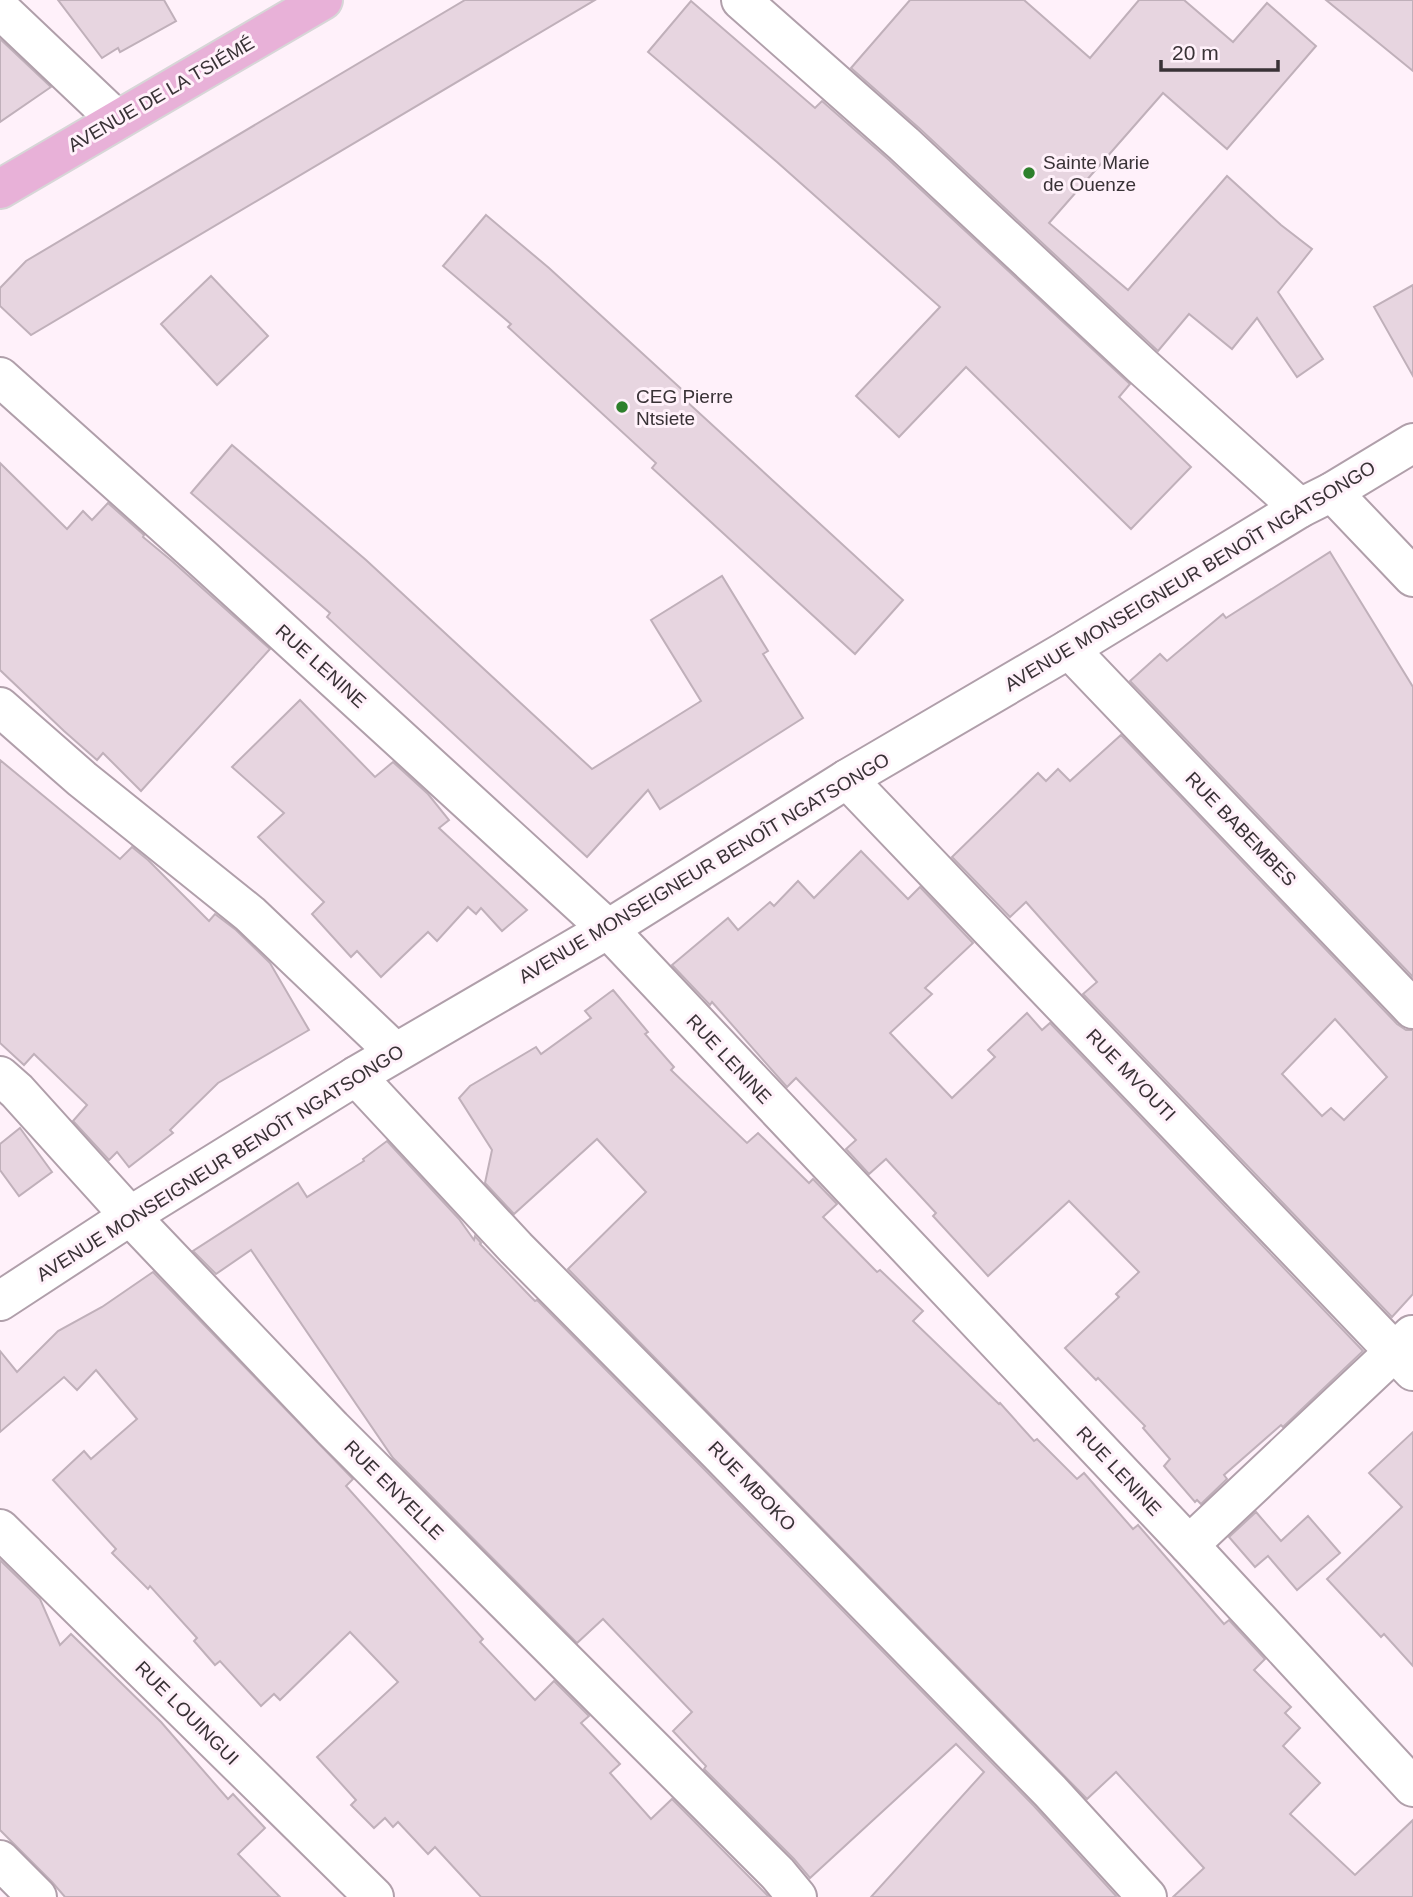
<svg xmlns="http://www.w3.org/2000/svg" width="1413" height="1897" font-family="Helvetica,sans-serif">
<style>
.building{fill:#e7d5e0;stroke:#c0b0ba;stroke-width:2;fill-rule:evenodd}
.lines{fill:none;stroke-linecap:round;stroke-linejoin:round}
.minor-casing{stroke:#b09faa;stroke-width:42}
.major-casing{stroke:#d7d6d7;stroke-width:42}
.minor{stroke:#fff;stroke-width:38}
.major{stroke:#e8b1d8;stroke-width:38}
.poi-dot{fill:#2e802c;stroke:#fff1fa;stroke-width:2.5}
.labels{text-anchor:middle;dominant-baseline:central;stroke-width:6;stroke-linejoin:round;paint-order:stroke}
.street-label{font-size:19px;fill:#393236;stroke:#fff1fa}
.poi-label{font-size:19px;fill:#393236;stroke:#fff1fa;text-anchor:start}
</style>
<rect width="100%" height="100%" fill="#fff1fa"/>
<!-- building -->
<g class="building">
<polygon points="58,0 164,0 176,21 120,52 118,48 102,58"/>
<polygon points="465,0 595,0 31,335 0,306 0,288 26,261"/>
<polygon points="910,0 1024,0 1090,58 1139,0 1184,0 1233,42 1267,3 1316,46 1227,149 1163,93 1049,223 1128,290 1227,176 1281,225 1312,249 1278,292 1323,359 1297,377 1257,318 1232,349 1189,314 1158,351 919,128 851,68"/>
<polygon points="1326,0 1413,0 1413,71"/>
<polygon points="691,1 815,108 822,101 889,160 1130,384 1119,397 1191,467 1131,529 966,367 899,437 856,396 940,307 777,162 648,52"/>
<polygon points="0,39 51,87 0,122"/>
<polygon points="486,215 549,268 689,396 685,400 903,600 855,654 652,468 656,463 508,327 511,324 443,266"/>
<polygon points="211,276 268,336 217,385 161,324"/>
<polygon points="1413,285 1413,376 1374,307"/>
<polygon points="232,445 366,560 592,769 701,701 651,620 722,576 768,651 763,654 803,718 660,809 648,790 587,857 327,617 330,613 191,493"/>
<polygon points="0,463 67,529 83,511 92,520 108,503 144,535 143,537 172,561 270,649 141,791 103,753 97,760 64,731 0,670"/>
<polygon points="1330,552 1413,687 1413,977 1130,681 1160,654 1167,661 1223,614 1226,618"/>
<polygon points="300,700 375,777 393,762 428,794 449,820 439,828 527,910 502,931 481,908 476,914 468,907 437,941 428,932 381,977 357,951 351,957 312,914 324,902 258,837 284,813 232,767"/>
<path d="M1121,735L1397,1024L1406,1030H1413V1294L1392,1317L1083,994L1097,982L1026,902L1010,917L952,857L1038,773L1046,781L1058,769L1070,781ZM1335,1019L1387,1077L1344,1120L1331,1108L1322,1116L1282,1074Z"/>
<polygon points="0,760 120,859 132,847 148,860 209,921 215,914 236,930 270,963 309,1030 218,1083 170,1130 173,1133 129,1167 117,1152 109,1160 73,1121 87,1105 34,1054 24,1065 0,1043"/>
<polygon points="861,851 908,899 920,887 973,943 925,988 932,994 890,1033 952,1098 995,1057 988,1050 1027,1013 1042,1030 1050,1023 1363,1351 1283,1427 1281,1425 1224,1475 1227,1479 1201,1504 1197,1500 1195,1502 1164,1466 1170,1459 1143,1428 1145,1426 1098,1378 1096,1380 1065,1348 1119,1297 1116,1294 1139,1272 1069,1201 988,1276 933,1216 936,1213 886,1159 869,1174 846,1149 856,1140 796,1078 787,1087 712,1002 710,1005 672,965 728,918 738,930 770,902 774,906 798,881 814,898"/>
<polygon points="613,990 648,1032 645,1034 674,1067 671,1070 747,1143 758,1133 809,1183 813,1179 837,1204 823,1217 877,1272 880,1270 923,1311 913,1321 999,1404 1000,1403 1034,1441 1037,1439 1077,1479 1084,1473 1133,1529 1138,1525 1224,1624 1229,1620 1265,1659 1254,1670 1291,1707 1285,1713 1300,1728 1283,1746 1320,1783 1290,1814 1355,1875 1413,1820 1413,1897 1173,1897 1204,1868 1116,1772 1087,1799 568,1269 646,1192 597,1139 514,1214 485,1183 492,1150 459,1098 470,1086 536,1047 541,1054 591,1018 585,1011"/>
<polygon points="20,1128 52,1172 19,1196 0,1170 0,1144"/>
<polygon points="387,1141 459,1219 474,1240 475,1236 481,1243 480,1244 531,1297 535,1301 537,1300 699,1464 1034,1806 1117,1897 871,1897 984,1772 956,1744 810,1878 794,1859 704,1769 706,1766 673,1731 692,1712 603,1619 577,1643 393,1458 251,1250 216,1274 193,1251 298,1183 307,1197 364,1161 363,1159"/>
<polygon points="153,1272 353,1479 346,1486 483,1639 480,1642 535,1700 554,1681 589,1716 581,1723 620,1764 610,1773 651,1819 672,1799 769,1897 481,1897 435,1847 428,1854 398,1822 393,1827 385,1818 374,1828 351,1805 356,1800 317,1757 398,1682 350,1632 280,1700 274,1694 261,1706 220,1661 215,1665 194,1641 197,1638 150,1586 148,1589 112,1553 116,1549 53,1480 84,1451 91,1459 137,1419 96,1370 77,1390 64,1377 0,1432 0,1351 17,1372 58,1331 102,1307"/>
<polygon points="1413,1432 1413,1666 1384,1634 1381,1637 1327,1579 1402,1507 1369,1473"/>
<polygon points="1256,1512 1281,1541 1308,1516 1340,1553 1297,1590 1268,1556 1255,1567 1229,1537"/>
<polygon points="0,1560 40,1599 60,1645 71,1634 161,1722 228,1799 233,1794 265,1828 238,1854 280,1897 65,1897 52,1882 0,1830"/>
</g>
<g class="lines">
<!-- minor casing -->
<g class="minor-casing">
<g id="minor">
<polyline points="741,0 904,144 1143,367 1300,508"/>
<polyline points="0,9 117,120"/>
<polyline points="0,377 201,557 608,929 1189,1545 1413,1787"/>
<polyline points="1332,492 1413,577"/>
<polyline points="1069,649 1413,1009"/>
<polyline points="0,707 82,779 250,914 395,1052"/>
<polyline points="847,779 1413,1371"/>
<polyline points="0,1076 17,1091 130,1216 332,1428 778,1874 797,1897"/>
<polyline points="356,1076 516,1248 715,1449 1050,1791 1147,1897"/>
<polyline points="0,1301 130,1216 356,1076 608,929 847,779 1069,649 1300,508 1332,492 1413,443"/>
<polyline points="0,1529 374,1897"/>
<polyline points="1189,1545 1412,1335"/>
<polyline points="0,1860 37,1897"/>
</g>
</g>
<!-- major casing -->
<g class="major-casing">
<polyline id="major" points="0,189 323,0"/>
</g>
<!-- minor -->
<use href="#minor" class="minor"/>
<!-- major -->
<use href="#major" class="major"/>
</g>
<!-- markers -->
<g class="poi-dot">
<circle cx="1029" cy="173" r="7"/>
<circle cx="622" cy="407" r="7"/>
</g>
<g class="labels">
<!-- street labels -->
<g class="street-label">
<text transform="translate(161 94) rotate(-30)">AVENUE DE LA TSIÉMÉ</text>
<text transform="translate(1190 576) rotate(-31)">AVENUE MONSEIGNEUR BENOÎT NGATSONGO</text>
<text transform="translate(321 666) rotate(42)">RUE LENINE</text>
<text transform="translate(1241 829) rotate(46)">RUE BABEMBES</text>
<text transform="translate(704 868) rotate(-31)">AVENUE MONSEIGNEUR BENOÎT NGATSONGO</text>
<text transform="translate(729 1059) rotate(47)">RUE LENINE</text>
<text transform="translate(1131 1075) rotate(46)">RUE MVOUTI</text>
<text transform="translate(220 1163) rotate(-32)">AVENUE MONSEIGNEUR BENOÎT NGATSONGO</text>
<text transform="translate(1119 1471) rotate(47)">RUE LENINE</text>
<text transform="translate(752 1486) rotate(46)">RUE MBOKO</text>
<text transform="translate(394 1490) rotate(45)">RUE ENYELLE</text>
<text transform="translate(187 1713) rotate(45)">RUE LOUINGUI</text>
</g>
<!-- poi labels -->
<g class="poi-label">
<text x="1043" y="162">Sainte Marie<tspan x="1043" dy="22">de Ouenze</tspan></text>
<text x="636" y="396">CEG Pierre<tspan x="636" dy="22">Ntsiete</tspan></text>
</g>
</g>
<!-- scale -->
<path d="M1161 60v10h117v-10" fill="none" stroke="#393236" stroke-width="3.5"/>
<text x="1172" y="60" font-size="21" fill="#393236" stroke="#fff1fa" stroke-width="5" paint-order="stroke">20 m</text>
</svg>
